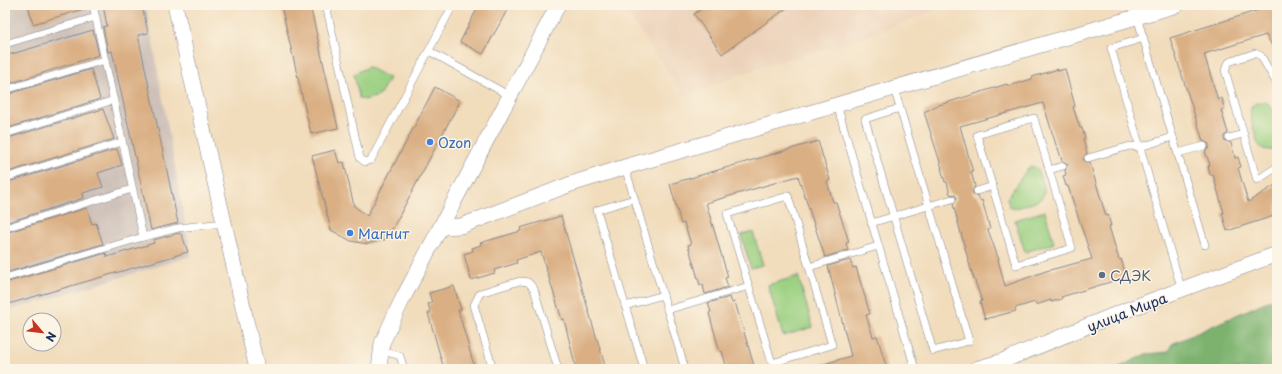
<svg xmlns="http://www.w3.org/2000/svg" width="1282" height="374" font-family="'Playpen Sans',sans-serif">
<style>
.built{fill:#ecd2ba}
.industrial{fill:#cec1b9}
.green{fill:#9acf80;stroke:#5a7f6f}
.forest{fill:#7bb26e;stroke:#4b7066}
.building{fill:#daaf83;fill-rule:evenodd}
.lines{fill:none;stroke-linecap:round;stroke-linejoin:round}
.service-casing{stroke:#86868c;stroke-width:8}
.minor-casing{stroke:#86868c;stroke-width:16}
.service{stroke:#fff;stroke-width:7}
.minor{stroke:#fff;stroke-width:15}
.shop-dot{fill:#3f7fe0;stroke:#fcf5e5;stroke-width:1.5}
.service-dot{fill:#5c6f8a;stroke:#fcf5e5;stroke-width:1.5}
.labels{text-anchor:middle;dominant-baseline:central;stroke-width:3;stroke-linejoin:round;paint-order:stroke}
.shop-label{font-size:14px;fill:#366cbe;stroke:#fcf5e5;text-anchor:start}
.service-label{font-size:14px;fill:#4e5e75;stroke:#fcf5e5;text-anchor:start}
.street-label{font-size:14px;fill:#1b2f5e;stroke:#fcf5e5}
</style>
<rect width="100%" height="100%" fill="#fcf5e5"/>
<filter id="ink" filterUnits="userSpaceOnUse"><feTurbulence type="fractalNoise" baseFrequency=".025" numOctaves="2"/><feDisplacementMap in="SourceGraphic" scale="8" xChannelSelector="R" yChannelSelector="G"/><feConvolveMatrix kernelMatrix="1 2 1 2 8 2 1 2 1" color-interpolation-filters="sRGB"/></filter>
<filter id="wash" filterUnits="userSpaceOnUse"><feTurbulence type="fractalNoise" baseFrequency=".012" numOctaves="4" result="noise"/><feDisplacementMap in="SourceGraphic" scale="16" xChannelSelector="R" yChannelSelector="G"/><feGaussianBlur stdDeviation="0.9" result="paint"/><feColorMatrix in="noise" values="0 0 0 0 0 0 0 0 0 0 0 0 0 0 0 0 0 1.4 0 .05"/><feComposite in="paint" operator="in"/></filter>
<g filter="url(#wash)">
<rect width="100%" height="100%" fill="#f1dcbb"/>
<!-- built -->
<polygon class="built" points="622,5 936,5 939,9 844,44 757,68 685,96"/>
<!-- industrial -->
<polygon class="industrial" points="5,5 146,5 191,256 5,312"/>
<!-- green -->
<g class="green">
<polygon points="368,67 389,78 379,96 364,100 359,98 354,74"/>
<path d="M1262,102H1266L1277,114V149C1256,153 1258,142 1253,127C1251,122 1250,114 1251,108C1252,104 1258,103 1262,102Z"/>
<path d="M1032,166L1038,169C1044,187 1052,198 1029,204C1023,206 1017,209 1010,207L1007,200L1008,197L1028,168Z"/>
<polygon points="1045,211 1054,243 1025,252 1015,220"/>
<polygon points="753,232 763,265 751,268 741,235"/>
<polygon points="798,276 813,327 783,336 768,285"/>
</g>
<!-- forest -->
<path class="forest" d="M1277,297V369H1115L1146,354L1168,352L1172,344C1207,329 1242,312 1277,297Z"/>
<g id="blocks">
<!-- building -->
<g class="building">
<polygon points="28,5 87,5 87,8 33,24"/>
<polygon points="103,5 142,5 148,33 138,35 178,223 151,230 112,51 108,52 103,27 107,26"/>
<polygon points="281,5 310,5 338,128 311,134"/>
<polygon points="479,5 510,5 483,54 460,42"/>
<polygon points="707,5 791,5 722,54 694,14"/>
<polygon points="1267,5 1277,5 1277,54 1266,35 1204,54 1218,100 1222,98 1224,109 1221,110 1228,133 1224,136 1224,140 1231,143 1235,158 1238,157 1241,167 1238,168 1248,202 1277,184 1277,215 1227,231 1222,213 1224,213 1213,175 1210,175 1208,166 1210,165 1205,151 1209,148 1209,144 1203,141 1170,38 1259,10 1258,9"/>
<polygon points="93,30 99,55 5,85 5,56"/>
<polygon points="91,69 100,99 5,129 5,95"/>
<path d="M1058,69V71L1065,69L1075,106L1073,107L1080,128H1082L1085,138L1083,139L1087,153L1083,159L1086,163H1090L1106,216L1108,215L1111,226H1109L1119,260L1121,259L1126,276L1120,279L1061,297L1062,299L1051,302V300L1036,305L1035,302L1015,308L1016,311L985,319L980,302L982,301L971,270L953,204L957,198L955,195L950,194L947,182H945L941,168H942L924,112L936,106L1007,84L1008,86L1032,79V77ZM1043,103L1057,148H1058L1062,161L1068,164L1065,171L1066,175L1063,176L1066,186H1068L1092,259L1046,271L1005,286L998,260H999L988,230L990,229L982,200L980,201L978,196L974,195L972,192L975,186L971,172H973L960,126Z"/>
<polygon points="435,87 460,101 387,239 367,244 351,241 331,230 312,156 335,150 339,163 344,162 354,206 367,216"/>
<polygon points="103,109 114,139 5,173 5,139"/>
<polygon points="818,141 830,180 827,181 833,202 836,202 849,242 846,243 848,250 825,257 798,176 706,203 728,277 725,278 728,287 705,294 703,285 700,285 688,245 691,244 684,223 681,224 670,184"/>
<polygon points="117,149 122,165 98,173 103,187 83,193 84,198 5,223 5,183"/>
<polygon points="87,208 92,224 96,223 103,244 5,273 5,233"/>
<polygon points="561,216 591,319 606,369 576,369 564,319 562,320 541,252 516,260 517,263 494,270 495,273 471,280 464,254 473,251 472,248 481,245 480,243 521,231 520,228"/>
<polygon points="179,233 182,235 188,252 5,305 5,283 106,253 107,257 154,243 153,240"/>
<polygon points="850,260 853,268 856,267 870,314 866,315 873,337 877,336 887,369 819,369 818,366 851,356 828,266"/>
<polygon points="454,286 461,310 458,310 475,369 444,369 428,313 431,313 428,304 432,303 429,293"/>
<polygon points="730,297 732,303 735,302 755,369 727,369 722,351 720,352 709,313 711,312 708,303"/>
</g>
</g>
</g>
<g filter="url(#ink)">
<use href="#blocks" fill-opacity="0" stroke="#86868c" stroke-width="1"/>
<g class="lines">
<!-- service casing -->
<g class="service-casing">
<g id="service">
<polyline points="93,5 143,237"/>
<polyline points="326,5 360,158 365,162 371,160 453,5"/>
<polyline points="1137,17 1205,245"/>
<polyline points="1144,38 1111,48 1182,291"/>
<polyline points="5,44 96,17"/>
<polyline points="429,51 510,96"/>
<polyline points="1277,84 1261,56 1255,53 1229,62 1225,70 1257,180 1277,167"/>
<polyline points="894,88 969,341 933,351 865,119 900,108"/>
<polyline points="5,90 105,60"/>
<polyline points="837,105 915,369"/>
<polygon points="1034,118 1072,248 1016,265 977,135"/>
<polyline points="5,134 114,100"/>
<polyline points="1229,138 1243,134"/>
<polyline points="1178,153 1204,146"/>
<polyline points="1088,158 1130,146 1140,147 1173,137"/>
<polyline points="625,167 685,369"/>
<polyline points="1049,170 1063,166"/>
<polyline points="5,178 122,142"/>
<polyline points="977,191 993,186"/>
<polyline points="634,199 597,210 644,369"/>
<polyline points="871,223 952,199"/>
<polyline points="5,228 132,189"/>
<polyline points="809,267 788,196 727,214 772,363 832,345 809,267 878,246"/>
<polyline points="5,278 143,237 178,228 224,223"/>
<polyline points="625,306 663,295"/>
<polyline points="667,310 749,286"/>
<polyline points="382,351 400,356 404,369"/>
<polyline points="493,369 474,305 480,293 520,281 528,282 534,289 558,369"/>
</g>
</g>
<!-- minor casing -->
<g class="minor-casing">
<g id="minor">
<polyline points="175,5 257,369"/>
<polyline points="441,227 461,226 571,184 625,167 1177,5"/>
<polyline points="379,369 382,343 402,300 558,5"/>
<polyline points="976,369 1000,362 1129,309 1277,254"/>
</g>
</g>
<!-- service -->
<use href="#service" class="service"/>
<!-- minor -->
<use href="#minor" class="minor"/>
</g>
</g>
<!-- markers -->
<g class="shop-dot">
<circle cx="430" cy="142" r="4"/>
<circle cx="350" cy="233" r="4"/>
</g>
<circle class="service-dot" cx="1102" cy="275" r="4"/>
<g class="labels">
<!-- shop labels -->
<g class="shop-label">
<text x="438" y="142">Ozon</text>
<text x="358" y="233">Магнит</text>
</g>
<!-- service labels -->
<g class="service-label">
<text x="1110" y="275">СДЭК</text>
</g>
<!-- street labels -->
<g class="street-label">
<text transform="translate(1127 312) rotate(-21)">улица Мира</text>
</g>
</g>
<!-- margin -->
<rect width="1282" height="374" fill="none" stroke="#fcf5e5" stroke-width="20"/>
<!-- north arrow -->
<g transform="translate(42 332) rotate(118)"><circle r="19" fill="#fcf5e5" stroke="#a2a6af"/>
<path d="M0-3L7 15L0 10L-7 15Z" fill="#c8321e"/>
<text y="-6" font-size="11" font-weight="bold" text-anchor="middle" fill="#1b2f5e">N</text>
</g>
</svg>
